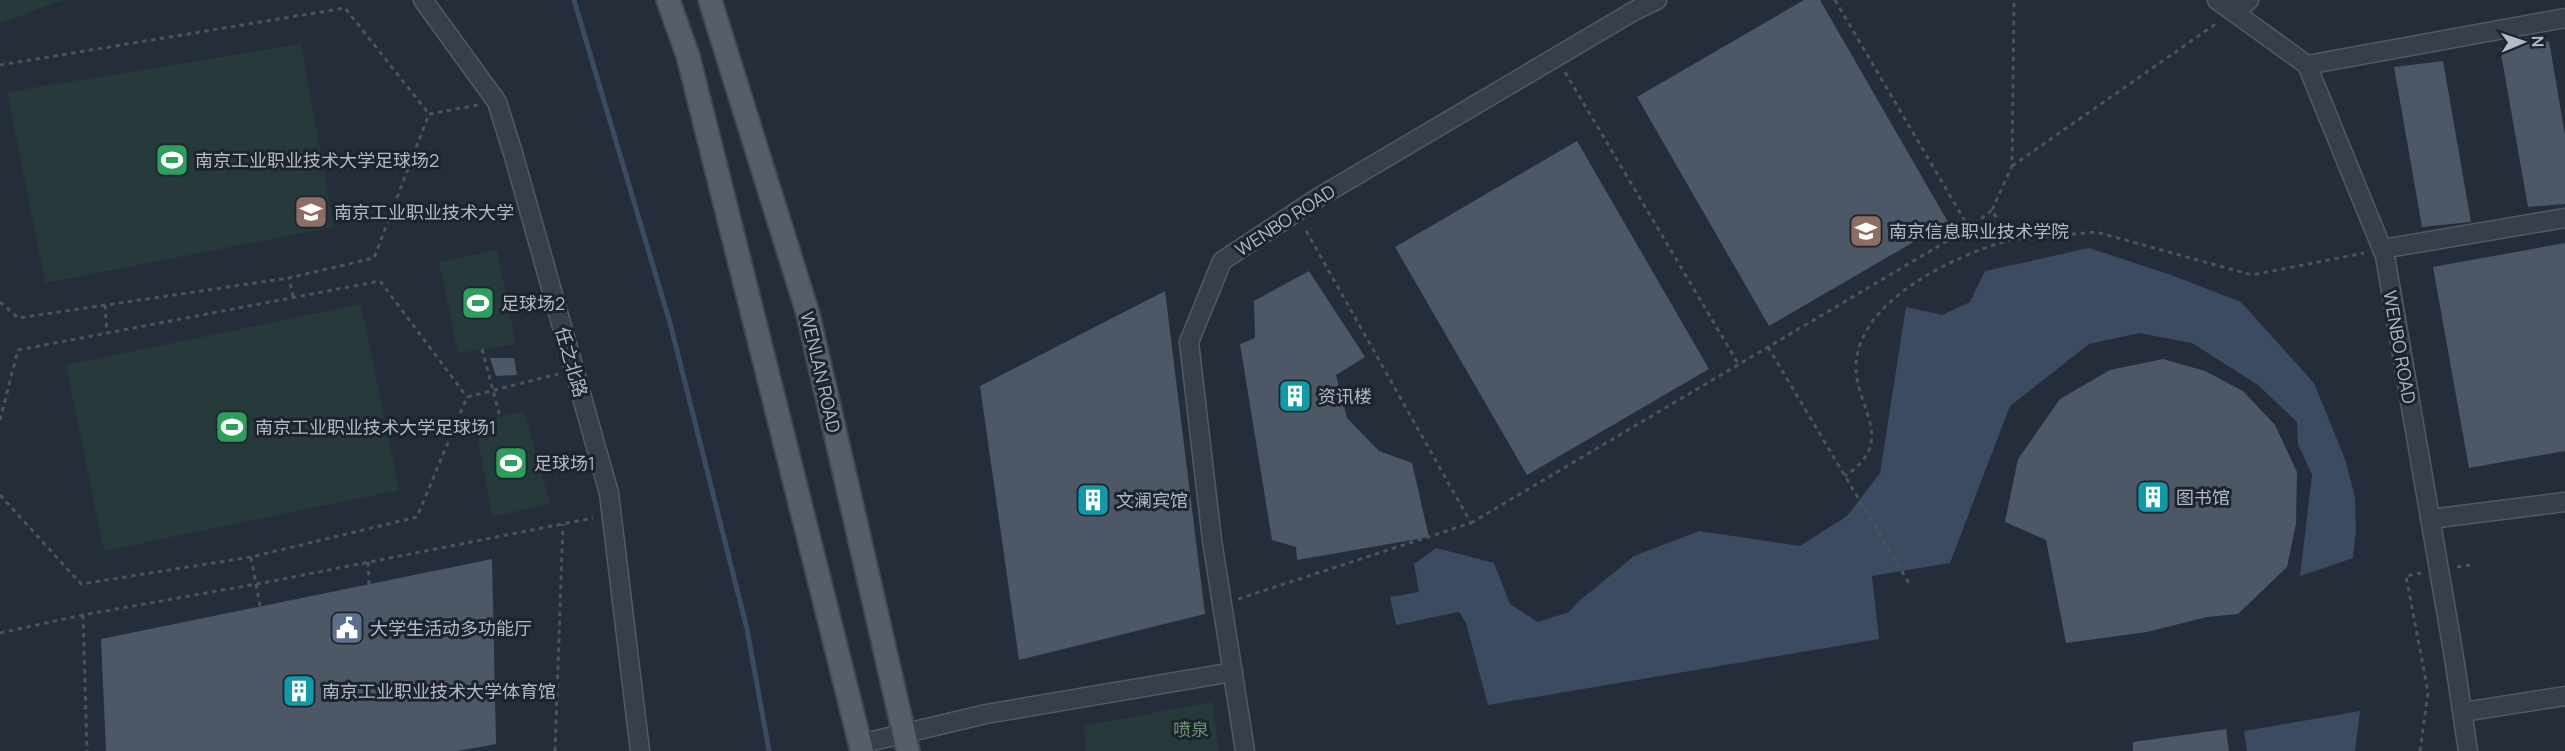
<svg xmlns="http://www.w3.org/2000/svg" width="2565" height="751" font-family="Manrope,'Noto Sans SC',sans-serif">
<style>
.green{fill:#273a3b}
.water{fill:#3b4b61}
.lines{fill:none;stroke-linecap:round;stroke-linejoin:round}
.stream{stroke:#3b4b61;stroke-width:5}
.building{fill:#4c5865}
.minor-casing{stroke:#535a64;stroke-width:21}
.major-casing{stroke:#414852;stroke-width:26}
.path{stroke:#465759;stroke-width:3;stroke-dasharray:4.5 4.5;stroke-linecap:butt}
.minor{stroke:#383f49;stroke-width:18}
.major{stroke:#565e69;stroke-width:22}
.labels{text-anchor:middle;dominant-baseline:central;stroke-width:6;stroke-linejoin:round;paint-order:stroke}
.poi-label{font-size:18px;fill:#b3bac5;stroke:#1d242e;text-anchor:start}
.street-label{font-size:18px;fill:#b3bac5;stroke:#1d242e}
.park-label{font-size:18px;fill:#6c9474;stroke:#1d242e}
</style>
<rect width="100%" height="100%" fill="#242d39"/>
<!-- green -->
<g class="green">
<polygon points="0,0 63,0 0,23"/>
<polygon points="301,44 334,227 45,283 7,92"/>
<polygon points="497,250 516,344 458,353 439,262"/>
<polygon points="361,304 399,490 104,551 66,365"/>
<polygon points="524,411 550,503 492,517 475,423"/>
<polygon points="1212,702 1219,751 1086,751 1083,726"/>
</g>
<!-- water -->
<g class="water">
<polygon points="2089,248 2171,275 2241,302 2314,383 2345,459 2355,497 2356,530 2353,558 2300,576 2312,475 2298,444 2297,422 2258,385 2192,343 2139,333 2089,344 2010,406 1950,563 1872,576 1879,639 1488,705 1466,623 1459,612 1396,625 1390,597 1419,592 1414,564 1436,548 1494,563 1510,604 1538,622 1569,612 1578,602 1634,556 1699,531 1800,546 1847,516 1880,473 1906,307 1942,315 1970,302 1985,271"/>
<polygon points="2360,711 2355,751 2247,751 2244,731"/>
</g>
<g class="lines">
<!-- stream -->
<polyline class="stream" points="574,0 670,323 747,629 769,751"/>
</g>
<!-- building -->
<g class="building">
<polygon points="1804,0 1820,0 1948,222 1769,326 1637,97"/>
<polygon points="2549,41 2565,135 2565,204 2528,207 2500,48"/>
<polygon points="2443,61 2471,222 2422,227 2394,67"/>
<polygon points="1577,141 1709,369 1527,475 1395,247"/>
<polygon points="2565,243 2565,451 2469,468 2433,267"/>
<polygon points="1309,271 1365,357 1336,375 1347,418 1379,451 1412,463 1429,537 1297,560 1296,547 1272,540 1240,344 1255,338 1254,301"/>
<polygon points="1165,291 1205,614 1019,660 980,386"/>
<polygon points="490,358 514,358 517,375 496,376"/>
<polygon points="2163,359 2205,371 2243,391 2275,425 2297,472 2296,524 2287,567 2238,614 2207,617 2147,632 2066,643 2046,540 2005,522 2018,459 2060,399 2110,370"/>
<polygon points="492,559 496,744 458,751 106,751 101,639"/>
<polygon points="2226,729 2229,751 2133,751 2133,742"/>
</g>
<g class="lines">
<!-- minor casing -->
<g class="minor-casing">
<g id="minor">
<polyline points="423,0 497,102 513,153 609,493 640,751"/>
<polyline points="2217,0 2307,65 2385,256 2453,651 2468,751"/>
<polyline points="2228,4 2234,12 2249,0"/>
<polyline points="2307,65 2565,18"/>
<polyline points="2382,249 2565,218"/>
<polyline points="2430,519 2565,502"/>
<polyline points="2463,712 2565,696"/>
<polyline points="860,744 986,714 1233,672"/>
<polyline points="1245,751 1212,540 1189,342 1222,261 1316,199 1634,11 1657,0"/>
</g>
</g>
<!-- major casing -->
<g class="major-casing">
<g id="major">
<polyline points="668,0 688,56 862,751"/>
<polyline points="710,0 808,314 908,751"/>
</g>
</g>
<!-- path -->
<g class="path">
<polyline points="1835,0 1969,228"/>
<polyline points="0,65 345,8 429,114"/>
<polyline points="1565,72 1739,365"/>
<polyline points="429,114 478,105"/>
<polyline points="2012,166 2217,23"/>
<polyline points="1992,210 2012,166 2014,0"/>
<polyline points="2009,240 2096,232 2252,275 2364,253"/>
<polyline points="293,297 289,278 374,258 429,114"/>
<polyline points="0,302 18,318 289,278"/>
<polyline points="105,305 107,333"/>
<polyline points="1768,347 1910,585"/>
<polyline points="482,349 500,417"/>
<polyline points="0,420 18,350 380,281 467,397"/>
<polyline points="0,495 81,584 251,557"/>
<path d="M1471,523L1969,228L1992,210L2009,240C1955,256 1860,299 1856,364C1854,407 1899,440 1845,476"/>
<polyline points="368,562 369,584"/>
<polyline points="2457,567 2470,565"/>
<polyline points="1238,599 1471,523 1304,227"/>
<polyline points="260,606 251,557 417,517 467,397 558,374"/>
<polyline points="83,615 87,751"/>
<polyline points="0,633 83,615 273,581 593,518"/>
<polyline points="555,751 563,524"/>
<polyline points="2420,751 2428,692 2406,576 2421,573"/>
</g>
<!-- minor -->
<use href="#minor" class="minor"/>
<!-- major -->
<use href="#major" class="major"/>
</g>
<!-- icons -->
<defs>
<g id="stadium-square" transform="scale(1.725)"><rect x="-9" y="-9" width="18" height="18" rx="4" fill="#2e9e5b" stroke="#1d242e"/><path d="M0-5a6.5 5 0 1 0 0 10a6.5 5 0 1 0 0-10ZM-3.5-1.8h7v3.6h-7Z" fill="#fff"/></g>
<g id="university-square" transform="scale(1.725)"><rect x="-9" y="-9" width="18" height="18" rx="4" fill="#8d6e63" stroke="#1d242e"/><path d="M0-5L7-2L0 1L-7-2ZM-4 1L0 2.5L4 1V4Q0 6-4 4Z" fill="#fff"/></g>
<g id="building-square" transform="scale(1.725)"><rect x="-9" y="-9" width="18" height="18" rx="4" fill="#0f9aa8" stroke="#1d242e"/><path d="M-4-6H4V6H1V3H-1V6H-4ZM-2.5-4.3h1.7v1.8h-1.7ZM.8-4.3h1.7v1.8H.8ZM-2.5-1h1.7V.8h-1.7ZM.8-1h1.7V.8H.8Z" fill="#fff"/></g>
<g id="civic-square" transform="scale(1.725)"><rect x="-9" y="-9" width="18" height="18" rx="4" fill="#5c6f8a" stroke="#1d242e"/><path d="M-.6-6.5H3V-4.5H.6V-3L4-1V1h2V6H-6V1h2V-1L-.6-3ZM-1.2 2.5V6h2.4V2.5Z" fill="#fff"/></g>
</defs>
<g fill-rule="evenodd">
<use href="#stadium-square" x="172" y="160"/>
<use href="#university-square" x="311" y="212"/>
<use href="#university-square" x="1866" y="231"/>
<use href="#stadium-square" x="478" y="303"/>
<use href="#building-square" x="1295" y="396"/>
<use href="#stadium-square" x="232" y="427"/>
<use href="#stadium-square" x="511" y="463"/>
<use href="#building-square" x="2153" y="497"/>
<use href="#building-square" x="1093" y="500"/>
<use href="#civic-square" x="347" y="628"/>
<use href="#building-square" x="299" y="691"/>
</g>
<g class="labels">
<!-- poi labels -->
<g class="poi-label">
<text x="195" y="160">南京工业职业技术大学足球场2</text>
<text x="334" y="212">南京工业职业技术大学</text>
<text x="1889" y="231">南京信息职业技术学院</text>
<text x="501" y="303">足球场2</text>
<text x="1318" y="396">资讯楼</text>
<text x="255" y="427">南京工业职业技术大学足球场1</text>
<text x="534" y="463">足球场1</text>
<text x="2176" y="497">图书馆</text>
<text x="1116" y="500">文澜宾馆</text>
<text x="370" y="628">大学生活动多功能厅</text>
<text x="322" y="691">南京工业职业技术大学体育馆</text>
</g>
<!-- street labels -->
<g class="street-label">
<text transform="translate(1285 220) rotate(-33)">WENBO ROAD</text>
<text transform="translate(2400 347) rotate(80)">WENBO ROAD</text>
<text transform="translate(572 362) rotate(74)">任之北路</text>
<text transform="translate(821 372) rotate(77)">WENLAN ROAD</text>
</g>
<!-- park labels -->
<g class="park-label">
<text x="1191" y="729">喷泉</text>
</g>
</g>
<!-- north arrow -->
<g transform="translate(2523 42) rotate(88)" stroke="#1d242e" stroke-width="4.5" paint-order="stroke">
<path d="M0-4.5L10 22L0 15L-10 22Z" fill="#b3bac5"/>
<text y="-9" font-size="16" font-weight="bold" text-anchor="middle" fill="#b3bac5">N</text>
</g>
</svg>
